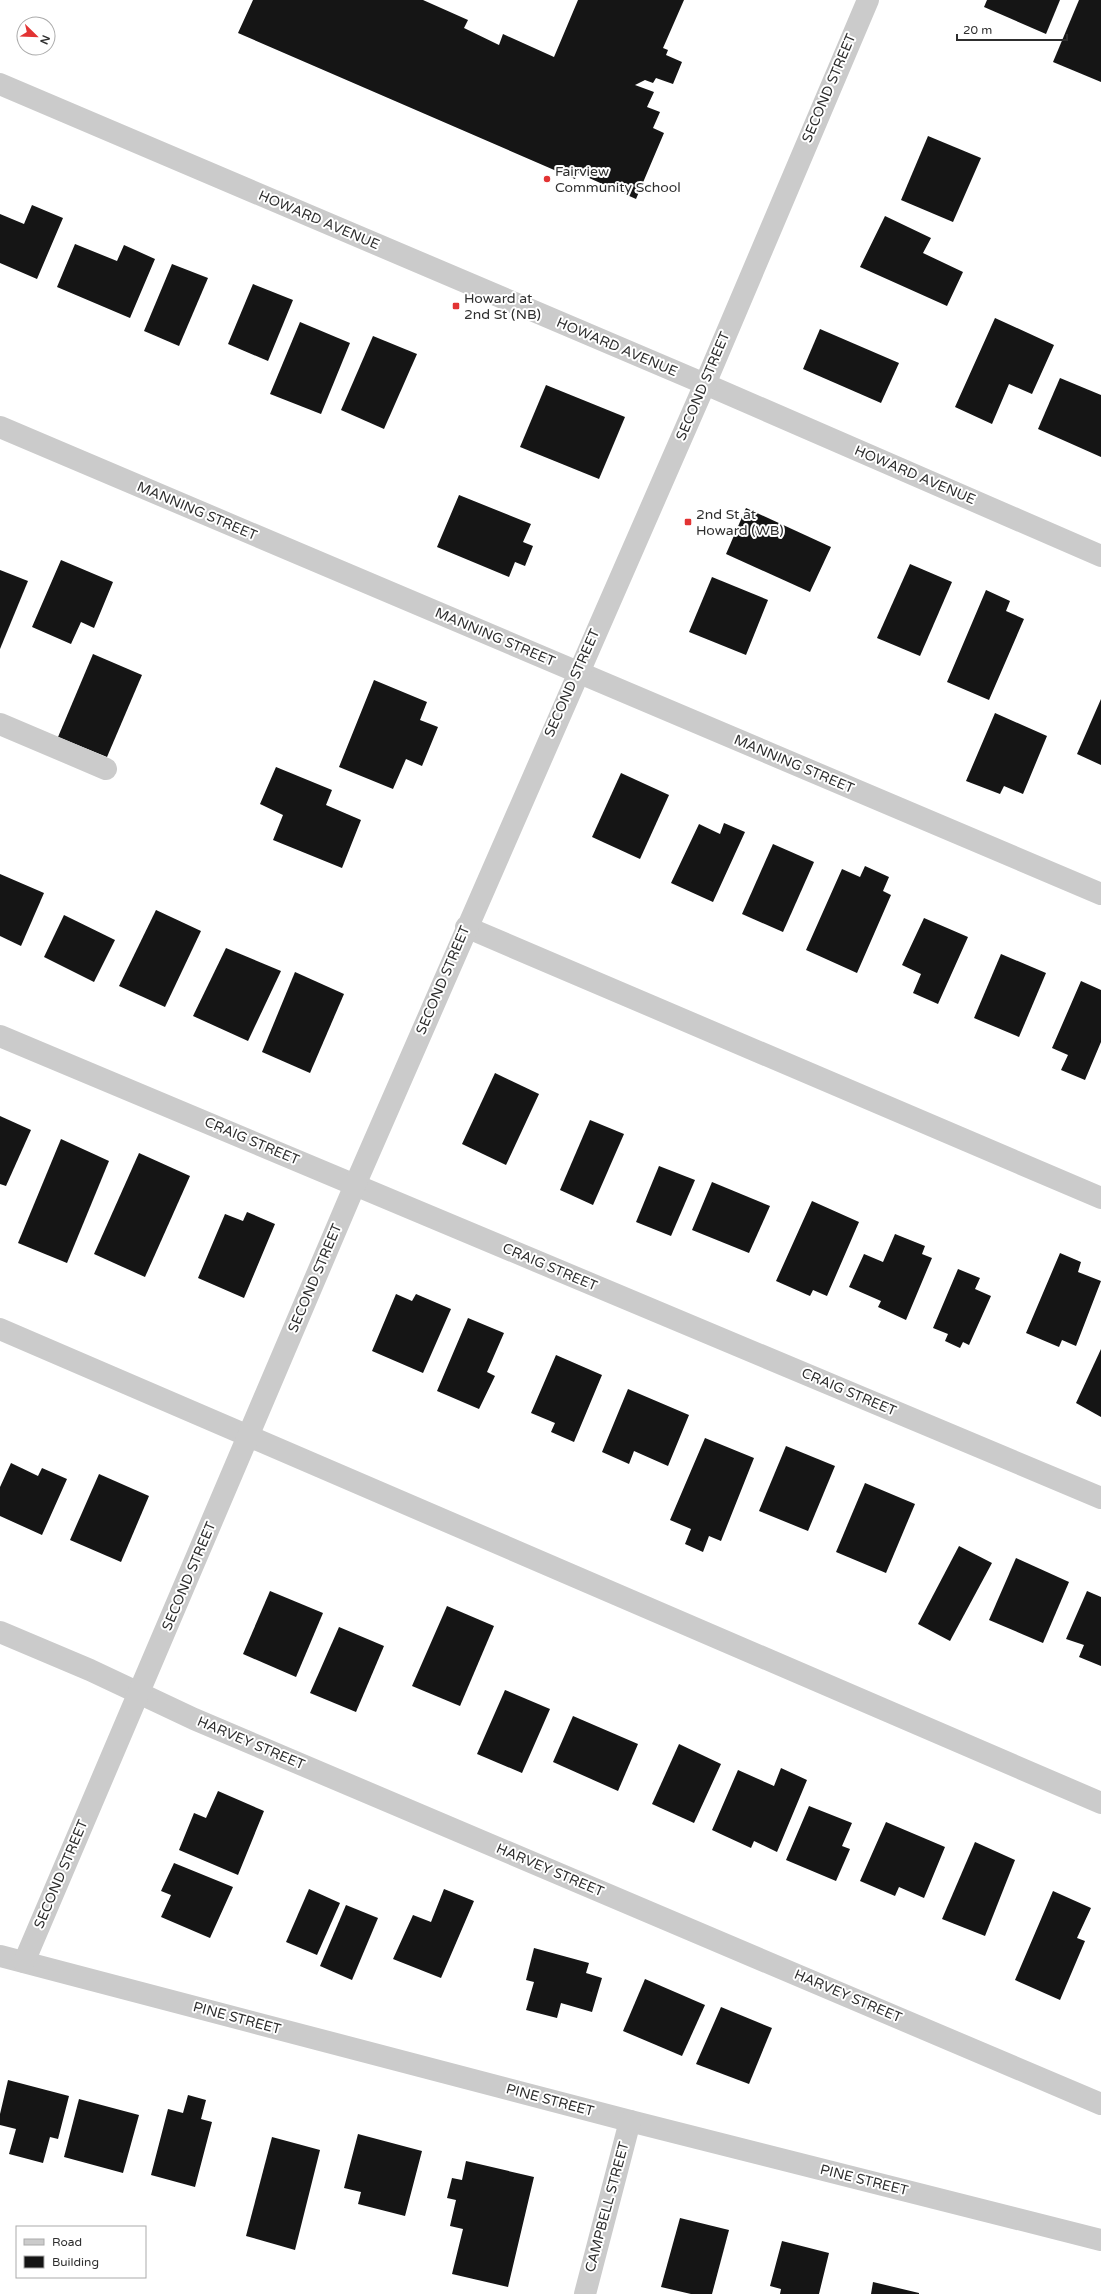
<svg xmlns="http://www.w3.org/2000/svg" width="1101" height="2294" font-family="'Varela Round',sans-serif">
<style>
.building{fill:#151515}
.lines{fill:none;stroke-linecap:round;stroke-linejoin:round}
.minor{stroke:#cbcbcb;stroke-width:22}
.poi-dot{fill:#e23333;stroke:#fff;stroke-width:1.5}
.labels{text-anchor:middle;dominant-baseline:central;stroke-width:4;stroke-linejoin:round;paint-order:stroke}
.street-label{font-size:14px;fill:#2e2e2e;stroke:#fff}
.poi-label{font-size:14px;fill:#2e2e2e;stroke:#fff;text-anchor:start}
</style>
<rect width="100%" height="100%" fill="#fff"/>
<!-- building -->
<g class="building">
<polygon points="253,0 423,0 468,20 464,28 499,45 503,34 554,57 578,0 684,0 663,48 668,50 666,55 682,62 673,84 656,78 653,83 645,80 635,85 654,92 647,107 660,112 653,128 664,133 636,199 578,173 575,179 238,33"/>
<polygon points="987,0 1060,0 1046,34 984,7"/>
<polygon points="1079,0 1101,0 1101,82 1053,62"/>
<polygon points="928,136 981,158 953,222 901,200"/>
<polygon points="32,205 63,218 37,279 0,263 0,214 24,224"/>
<polygon points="885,216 931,238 923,253 963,272 947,306 860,267"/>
<polygon points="75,244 117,261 124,245 155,259 130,318 57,287"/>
<polygon points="172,264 208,278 179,346 144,331"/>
<polygon points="253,284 293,300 268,361 228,344"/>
<polygon points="995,318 1054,345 1032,394 1009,384 992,424 955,407"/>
<polygon points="300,322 350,343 321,414 270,394"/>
<polygon points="820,329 899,363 881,403 803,369"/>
<polygon points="373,336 417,354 384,429 341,410"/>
<polygon points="1060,378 1101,395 1101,457 1038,429"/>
<polygon points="546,385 625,417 599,479 520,447"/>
<polygon points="459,495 531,524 523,542 533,546 525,566 515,562 509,577 437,547"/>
<polygon points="746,508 831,547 810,592 726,554"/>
<polygon points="61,560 113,582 94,628 81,622 71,644 32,627"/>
<polygon points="910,564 952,582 920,656 877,638"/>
<polygon points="0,570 28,581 0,649"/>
<polygon points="712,577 768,600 746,655 689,632"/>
<polygon points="986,590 1010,601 1006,611 1024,619 989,700 947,682"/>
<polygon points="93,654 142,675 107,757 58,737"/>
<polygon points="374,680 427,702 420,720 438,727 422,766 406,759 393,789 339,767"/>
<polygon points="1101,699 1101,765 1077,754"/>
<polygon points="995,713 1047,736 1023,794 1004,786 1000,794 966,781"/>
<polygon points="276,767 332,790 326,805 361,820 342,868 273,840 283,815 260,804"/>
<polygon points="621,773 669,795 640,859 592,837"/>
<polygon points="724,823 745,832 713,902 671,883 699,824 720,834"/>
<polygon points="773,844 814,862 783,932 742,914"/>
<polygon points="865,866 889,877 883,891 891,895 857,973 806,950 842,869 860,877"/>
<polygon points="0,874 44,893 21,946 0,936"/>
<polygon points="156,910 201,931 165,1007 119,986"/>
<polygon points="64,915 115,940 94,982 44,957"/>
<polygon points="924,918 968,937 938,1004 913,993 921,974 902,965"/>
<polygon points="226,948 281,971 248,1041 193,1016"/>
<polygon points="1001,954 1046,973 1019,1037 974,1018"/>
<polygon points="295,972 344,994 310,1073 262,1052"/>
<polygon points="1081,981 1101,990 1101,1042 1085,1080 1061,1070 1068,1055 1052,1048"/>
<polygon points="495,1073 539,1094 506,1165 462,1144"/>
<polygon points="0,1116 31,1130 6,1186 0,1184"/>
<polygon points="590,1120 624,1134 593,1205 560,1190"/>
<polygon points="61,1139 109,1161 67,1263 18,1243"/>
<polygon points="139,1153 190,1176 145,1277 94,1254"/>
<polygon points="659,1166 695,1180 671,1236 636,1222"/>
<polygon points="712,1182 770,1206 749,1253 692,1230"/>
<polygon points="812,1201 859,1222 827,1296 813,1290 810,1296 776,1281"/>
<polygon points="247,1212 275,1224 244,1298 198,1278 225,1214 243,1221"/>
<polygon points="895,1234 925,1246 922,1254 932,1258 906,1320 878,1307 881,1301 849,1287 864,1254 883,1262"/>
<polygon points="1060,1253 1081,1262 1078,1272 1101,1281 1076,1346 1062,1340 1059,1347 1026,1333"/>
<polygon points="958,1269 980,1278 975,1289 991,1296 969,1345 963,1342 960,1348 945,1341 948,1334 933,1328"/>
<polygon points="396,1294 412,1301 416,1294 451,1309 423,1373 372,1351"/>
<polygon points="468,1318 504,1333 487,1372 495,1376 479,1409 437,1391"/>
<polygon points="1101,1349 1101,1417 1076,1403"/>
<polygon points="556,1355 602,1375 574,1442 551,1432 555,1423 531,1413"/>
<polygon points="628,1389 689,1415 668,1466 634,1451 629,1464 602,1452"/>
<polygon points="705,1438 754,1458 721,1541 709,1536 703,1552 685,1544 691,1529 670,1520"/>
<polygon points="786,1446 835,1466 808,1531 759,1511"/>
<polygon points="11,1463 38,1476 42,1468 67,1479 42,1535 0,1516 0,1487"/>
<polygon points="99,1474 149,1496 121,1562 70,1540"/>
<polygon points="865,1483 915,1504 886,1573 836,1552"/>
<polygon points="959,1546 992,1563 950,1641 918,1624"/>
<polygon points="1016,1558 1069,1582 1043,1643 989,1620"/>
<polygon points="270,1591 323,1613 296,1677 243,1654"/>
<polygon points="1087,1591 1101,1597 1101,1666 1079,1657 1084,1645 1066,1639"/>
<polygon points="447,1606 494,1626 460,1706 412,1686"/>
<polygon points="339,1627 384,1646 356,1712 310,1693"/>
<polygon points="505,1690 550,1709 522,1773 477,1754"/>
<polygon points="573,1716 638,1744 618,1791 553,1762"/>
<polygon points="679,1744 721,1764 694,1823 652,1804"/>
<polygon points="781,1768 807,1780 777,1852 754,1841 751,1848 712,1830 738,1770 774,1786"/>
<polygon points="218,1791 264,1811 238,1875 179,1850 194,1813 206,1818"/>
<polygon points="809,1806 852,1823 842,1846 850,1849 836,1881 786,1860"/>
<polygon points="886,1822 945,1847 924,1898 899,1887 895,1896 860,1881"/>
<polygon points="975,1842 1015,1860 985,1936 942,1919"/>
<polygon points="174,1863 233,1887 210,1938 161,1917 171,1895 161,1891"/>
<polygon points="309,1889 340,1903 317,1955 286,1942"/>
<polygon points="444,1889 474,1901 441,1978 393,1959 413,1915 431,1922"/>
<polygon points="1053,1891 1091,1908 1077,1938 1085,1941 1060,2000 1015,1980"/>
<polygon points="346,1905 378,1918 352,1980 320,1966"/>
<polygon points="534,1948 589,1963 586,1973 602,1978 592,2012 561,2003 557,2018 526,2010 534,1982 526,1980"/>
<polygon points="645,1979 705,2005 682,2056 623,2031"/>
<polygon points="721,2007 772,2028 749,2084 696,2064"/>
<polygon points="8,2080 69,2096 58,2139 50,2137 43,2163 9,2154 16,2129 0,2125 0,2114"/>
<polygon points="188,2095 206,2100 201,2119 212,2122 195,2187 151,2175 168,2109 183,2113"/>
<polygon points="79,2099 139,2115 123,2173 64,2157"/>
<polygon points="358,2134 422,2151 405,2216 358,2204 361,2192 344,2188"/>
<polygon points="272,2137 320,2150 295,2250 246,2236"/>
<polygon points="466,2161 534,2177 508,2287 452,2274 463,2229 450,2226 456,2200 447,2198 452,2178 462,2180"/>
<polygon points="680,2218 729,2230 712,2294 691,2294 661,2287"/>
<polygon points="782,2241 829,2253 819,2294 780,2294 781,2289 770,2286"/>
<polygon points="873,2282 919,2293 919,2294 871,2294"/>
</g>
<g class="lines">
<!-- minor -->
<g class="minor">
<polyline points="0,84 705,384 1101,556"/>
<polyline points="0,427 1101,894"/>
<polyline points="0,724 106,769"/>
<polyline points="466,927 1101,1198"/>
<polyline points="0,1036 1101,1498"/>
<polyline points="0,1329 1101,1803"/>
<polyline points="0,1632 90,1670 194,1719 1101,2104"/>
<polyline points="0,1956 630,2121 1101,2240"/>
<polyline points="24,1962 355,1185 705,384 868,0"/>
<polyline points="585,2294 630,2121"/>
</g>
</g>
<!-- markers -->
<g class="poi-dot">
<circle cx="547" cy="179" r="4"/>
<rect x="452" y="302" width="8" height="8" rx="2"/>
<rect x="684" y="518" width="8" height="8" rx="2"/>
</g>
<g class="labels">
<!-- street labels -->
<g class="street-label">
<text transform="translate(829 88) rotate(-67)">SECOND STREET</text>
<text transform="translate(319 220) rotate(23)">HOWARD AVENUE</text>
<text transform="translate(617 347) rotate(23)">HOWARD AVENUE</text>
<text transform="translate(703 386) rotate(-67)">SECOND STREET</text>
<text transform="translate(915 475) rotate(23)">HOWARD AVENUE</text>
<text transform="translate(197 511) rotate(23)">MANNING STREET</text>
<text transform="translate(495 637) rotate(23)">MANNING STREET</text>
<text transform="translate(572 683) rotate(-66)">SECOND STREET</text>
<text transform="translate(794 764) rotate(23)">MANNING STREET</text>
<text transform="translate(443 980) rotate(-67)">SECOND STREET</text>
<text transform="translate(252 1141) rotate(23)">CRAIG STREET</text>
<text transform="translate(550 1267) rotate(23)">CRAIG STREET</text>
<text transform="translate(315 1278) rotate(-67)">SECOND STREET</text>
<text transform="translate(849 1392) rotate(23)">CRAIG STREET</text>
<text transform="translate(189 1576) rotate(-67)">SECOND STREET</text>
<text transform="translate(251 1743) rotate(23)">HARVEY STREET</text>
<text transform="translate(550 1870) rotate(23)">HARVEY STREET</text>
<text transform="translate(61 1874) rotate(-67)">SECOND STREET</text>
<text transform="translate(848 1996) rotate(23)">HARVEY STREET</text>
<text transform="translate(237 2018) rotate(15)">PINE STREET</text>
<text transform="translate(550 2100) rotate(15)">PINE STREET</text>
<text transform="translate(864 2180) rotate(14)">PINE STREET</text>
<text transform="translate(607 2207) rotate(-75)">CAMPBELL STREET</text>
</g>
<!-- poi labels -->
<g class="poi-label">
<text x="555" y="171">Fairview<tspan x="555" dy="16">Community School</tspan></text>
<text x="464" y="298">Howard at<tspan x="464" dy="16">2nd St (NB)</tspan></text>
<text x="696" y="514">2nd St at<tspan x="696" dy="16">Howard (WB)</tspan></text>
</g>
</g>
<!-- legend -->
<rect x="16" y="2226" width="130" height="52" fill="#ffffff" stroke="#ababab"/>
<rect x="24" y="2239" width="20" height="6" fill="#cbcbcb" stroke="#ababab"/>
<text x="52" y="2246" font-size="12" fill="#2e2e2e">Road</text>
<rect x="24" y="2256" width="20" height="12" fill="#151515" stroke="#ababab"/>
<text x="52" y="2266" font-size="12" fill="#2e2e2e">Building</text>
<!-- north arrow -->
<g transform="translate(36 36) rotate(113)"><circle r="19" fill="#ffffff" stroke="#ababab"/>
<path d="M0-3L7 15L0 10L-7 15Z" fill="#e23333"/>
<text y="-6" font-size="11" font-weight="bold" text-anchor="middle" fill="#2e2e2e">N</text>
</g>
<!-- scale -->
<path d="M957 34v6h110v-6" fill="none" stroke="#2e2e2e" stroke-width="2"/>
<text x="963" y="34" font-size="12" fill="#2e2e2e" stroke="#ffffff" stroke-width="3" paint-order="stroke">20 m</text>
</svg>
